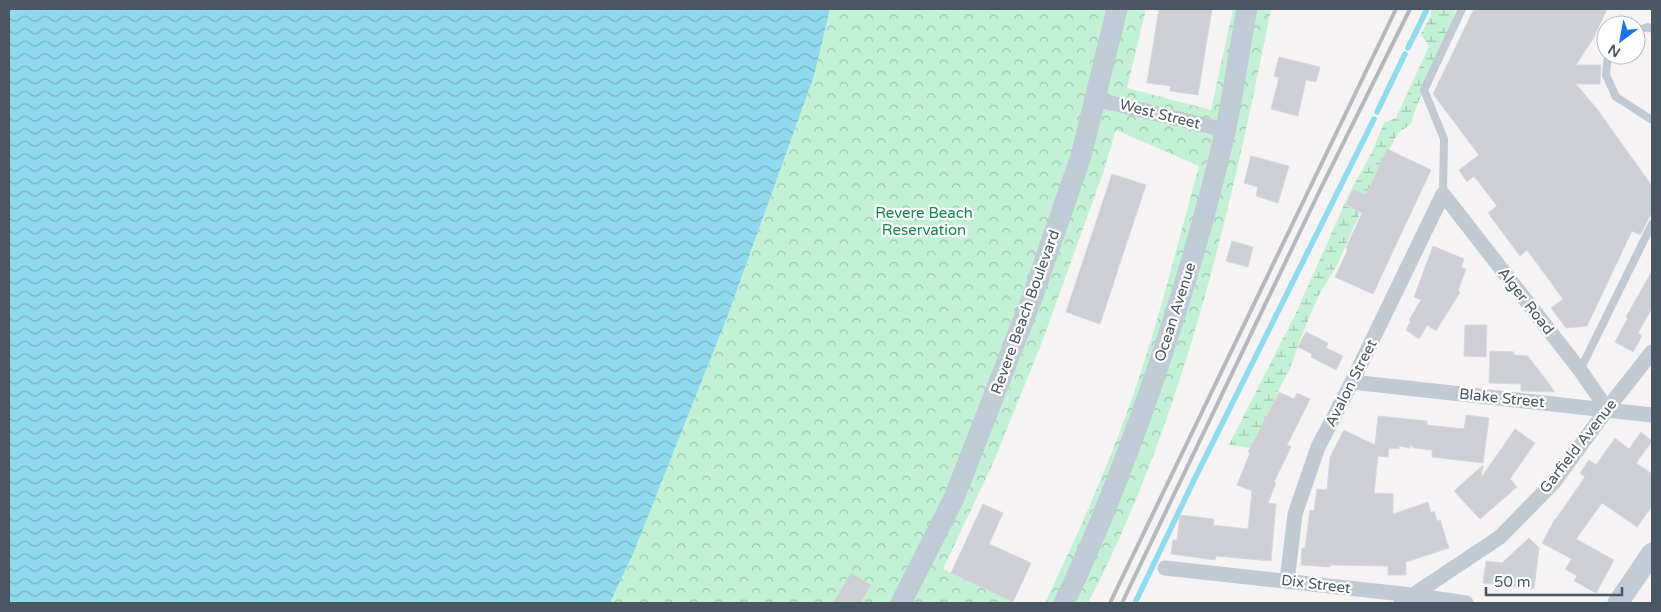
<svg xmlns="http://www.w3.org/2000/svg" width="1661" height="612" font-family="'Varela Round',sans-serif">
<style>
.wetland{fill:url(#wetland-marsh)}
.park{fill:url(#park-crowns)}
.water{fill:url(#water-waves)}
.lines{fill:none;stroke-linecap:round;stroke-linejoin:round}
.stream{stroke:#90daee;stroke-width:5.5}
.building{fill:#cdcfd5;stroke:#d7d9de}
.lane{stroke:#c1cad2;stroke-width:8}
.street{stroke:#c1cad2;stroke-width:15}
.secondary{stroke:#c1cbd6;stroke-width:21}
.rail{stroke:#b5b8bd;stroke-width:4}
.labels{text-anchor:middle;dominant-baseline:central;stroke-width:4.5;stroke-linejoin:round;paint-order:stroke}
.street-label{font-size:15px;fill:#4a5661;stroke:#fff}
.park-label{font-size:15px;fill:#17864f;stroke:#fff}
</style>
<defs>
<pattern id="wetland-marsh" width="20" height="14" patternUnits="userSpaceOnUse" patternTransform="scale(1.25)"><rect width="20" height="14" fill="#c3f1d5"/><path d="M1 5h8M5 5V1M11 12h8M15 12V8" fill="none" stroke="#a0c6b0"/></pattern>
<pattern id="park-crowns" width="20" height="18" patternUnits="userSpaceOnUse" patternTransform="scale(1.25)"><rect width="20" height="18" fill="#c3f1d5"/><path d="M2 6a3 3 0 1 1 6 0M12 15a3 3 0 1 1 6 0" fill="none" stroke="#a0c6b0"/></pattern>
<pattern id="water-waves" width="16" height="10" patternUnits="userSpaceOnUse" patternTransform="scale(1.25)"><rect width="16" height="10" fill="#90daee"/><path d="M0 5q4-4 8 0t8 0" fill="none" stroke="#78b4c4"/></pattern>
</defs>
<rect width="100%" height="100%" fill="#f5f3f3"/>
<!-- wetland -->
<polygon class="wetland" points="1432,9 1456,9 1449,32 1415,110 1411,124 1398,133 1385,157 1337,265 1319,295 1300,339 1290,369 1279,389 1266,420 1251,448 1229,445 1296,313 1348,196 1373,150 1384,123 1396,118 1429,46 1421,34 1430,17"/>
<!-- park -->
<path class="park" d="M830,9H1146L1127,88L1211,110L1233,9H1271C1231,210 1183,420 1088,603H1045C1076,538 1106,472 1130,404C1158,326 1177,245 1199,166L1116,130L1103,173L1042,342L994,461L943,569L1015,603H610L633,554L728,315L814,76Z"/>
<!-- water -->
<polygon class="water" points="9,9 830,9 814,76 728,315 633,554 610,603 9,603"/>
<g class="lines">
<!-- stream -->
<g class="stream">
<polyline points="1408,48 1427,9"/>
<polyline points="1377,112 1405,54"/>
<polyline points="1135,603 1194,480 1374,119"/>
</g>
</g>
<!-- building -->
<g class="building">
<polygon points="1159,9 1212,9 1198,95 1170,91 1171,86 1147,83"/>
<polygon points="1474,9 1607,9 1593,39 1576,65 1601,65 1600,84 1576,84 1597,109 1652,186 1652,212 1640,235 1632,231 1587,326 1566,328 1551,308 1563,299 1527,250 1520,256 1488,213 1497,206 1474,176 1467,182 1459,170 1479,155 1433,94"/>
<polygon points="1279,57 1320,67 1316,82 1306,80 1298,116 1271,109 1279,78 1274,76"/>
<polygon points="1387,149 1431,170 1373,294 1335,277 1348,249 1346,248 1362,213 1346,205 1353,189 1366,195"/>
<polygon points="1251,156 1289,166 1278,203 1256,196 1258,187 1244,183"/>
<polygon points="1112,174 1146,185 1100,324 1066,312"/>
<polygon points="1232,241 1253,247 1248,267 1226,261"/>
<polygon points="1433,246 1464,259 1461,267 1466,269 1458,291 1460,292 1436,331 1427,325 1419,339 1406,330 1411,321 1409,320 1421,300 1414,297"/>
<polygon points="1652,271 1652,308 1638,333 1642,336 1633,352 1615,342 1628,318 1626,317"/>
<polygon points="1465,325 1487,325 1486,357 1464,356"/>
<polygon points="1306,332 1328,343 1326,348 1343,356 1336,370 1311,357 1312,354 1298,347"/>
<polygon points="1490,351 1514,352 1514,355 1528,356 1555,392 1521,391 1521,384 1489,383"/>
<polygon points="1279,392 1294,399 1297,393 1310,399 1287,445 1291,447 1274,482 1276,483 1268,503 1276,504 1271,561 1216,556 1215,560 1171,554 1173,540 1177,540 1180,515 1214,519 1213,525 1248,529 1252,491 1237,485 1250,453 1248,452"/>
<polygon points="1466,415 1489,418 1483,463 1432,457 1432,450 1414,448 1409,443 1411,448 1399,446 1399,449 1389,448 1388,457 1378,456 1374,493 1393,494 1393,514 1428,502 1431,513 1434,511 1437,521 1440,520 1449,548 1406,562 1406,575 1388,575 1388,566 1330,565 1330,567 1301,565 1302,548 1305,548 1310,510 1314,511 1317,489 1327,490 1330,457 1344,430 1375,445 1378,416 1427,421 1427,425 1464,429"/>
<polygon points="1515,429 1535,443 1510,479 1517,487 1480,519 1454,491 1483,465 1481,478"/>
<polygon points="1641,432 1652,441 1636,463 1652,474 1652,506 1637,527 1602,503 1576,539 1614,560 1596,593 1574,581 1577,576 1565,569 1572,559 1542,543 1555,519 1556,519 1585,477 1580,473 1589,460 1596,465 1615,438 1629,449"/>
<polygon points="983,504 1003,513 989,544 1031,563 1013,602 951,573"/>
<polygon points="1529,538 1539,548 1534,589 1483,583 1486,561 1502,563"/>
<polygon points="851,573 871,585 860,603 833,603"/>
</g>
<g class="lines">
<!-- lane -->
<g class="lane">
<polyline points="1636,31 1648,27 1652,29"/>
<polyline points="1608,55 1606,75 1616,97 1652,120"/>
<polyline points="1443,194 1444,139 1424,90 1462,9"/>
<polyline points="1580,370 1652,224"/>
</g>
<!-- street -->
<g class="street">
<polyline points="1095,99 1225,130"/>
<polyline points="1352,382 1652,415"/>
<polyline points="1165,568 1412,595 1466,603"/>
<polyline points="1287,581 1295,514 1318,447 1352,382 1443,194 1580,370 1607,409"/>
<polyline points="1401,603 1500,537 1554,482 1607,409 1652,352"/>
</g>
<!-- secondary -->
<g class="secondary">
<polyline points="901,603 954,498 1032,298 1081,156 1117,9"/>
<path d="M1064,603C1097,535 1124,464 1149,393C1179,307 1205,220 1225,132C1234,91 1239,50 1247,9"/>
<polyline points="1618,603 1652,553"/>
</g>
<!-- rail -->
<g class="rail">
<polyline points="1110,603 1396,9"/>
<polyline points="1122,603 1320,190 1410,9"/>
</g>
</g>
<g class="labels">
<!-- street labels -->
<g class="street-label">
<text transform="translate(1160 114) rotate(14)">West Street</text>
<text transform="translate(1526 301) rotate(52)">Alger Road</text>
<text transform="translate(1025 312) rotate(-70)">Revere Beach Boulevard</text>
<text transform="translate(1175 312) rotate(-72)">Ocean Avenue</text>
<text transform="translate(1351 383) rotate(-63)">Avalon Street</text>
<text transform="translate(1502 398) rotate(6)">Blake Street</text>
<text transform="translate(1578 446) rotate(-52)">Garfield Avenue</text>
<text transform="translate(1316 584) rotate(7)">Dix Street</text>
</g>
<!-- park labels -->
<g class="park-label">
<text x="924" y="213">Revere Beach<tspan x="924" dy="17">Reservation</tspan></text>
</g>
</g>
<!-- border -->
<rect width="1661" height="612" fill="none" stroke="#4a5661" stroke-width="20"/>
<!-- north arrow -->
<g transform="translate(1621 40) rotate(212)"><circle r="24" fill="#ffffff" stroke="#b7bbc0"/>
<path d="M0-4L9 19L0 12L-9 19Z" fill="#1a73e8"/>
<text y="-8" font-size="14" font-weight="bold" text-anchor="middle" fill="#4a5661">N</text>
</g>
<!-- scale -->
<path d="M1486 587v8h136v-8" fill="none" stroke="#4a5661" stroke-width="2.5"/>
<text x="1494" y="587" font-size="15" fill="#4a5661" stroke="#ffffff" stroke-width="4" paint-order="stroke">50 m</text>
</svg>
